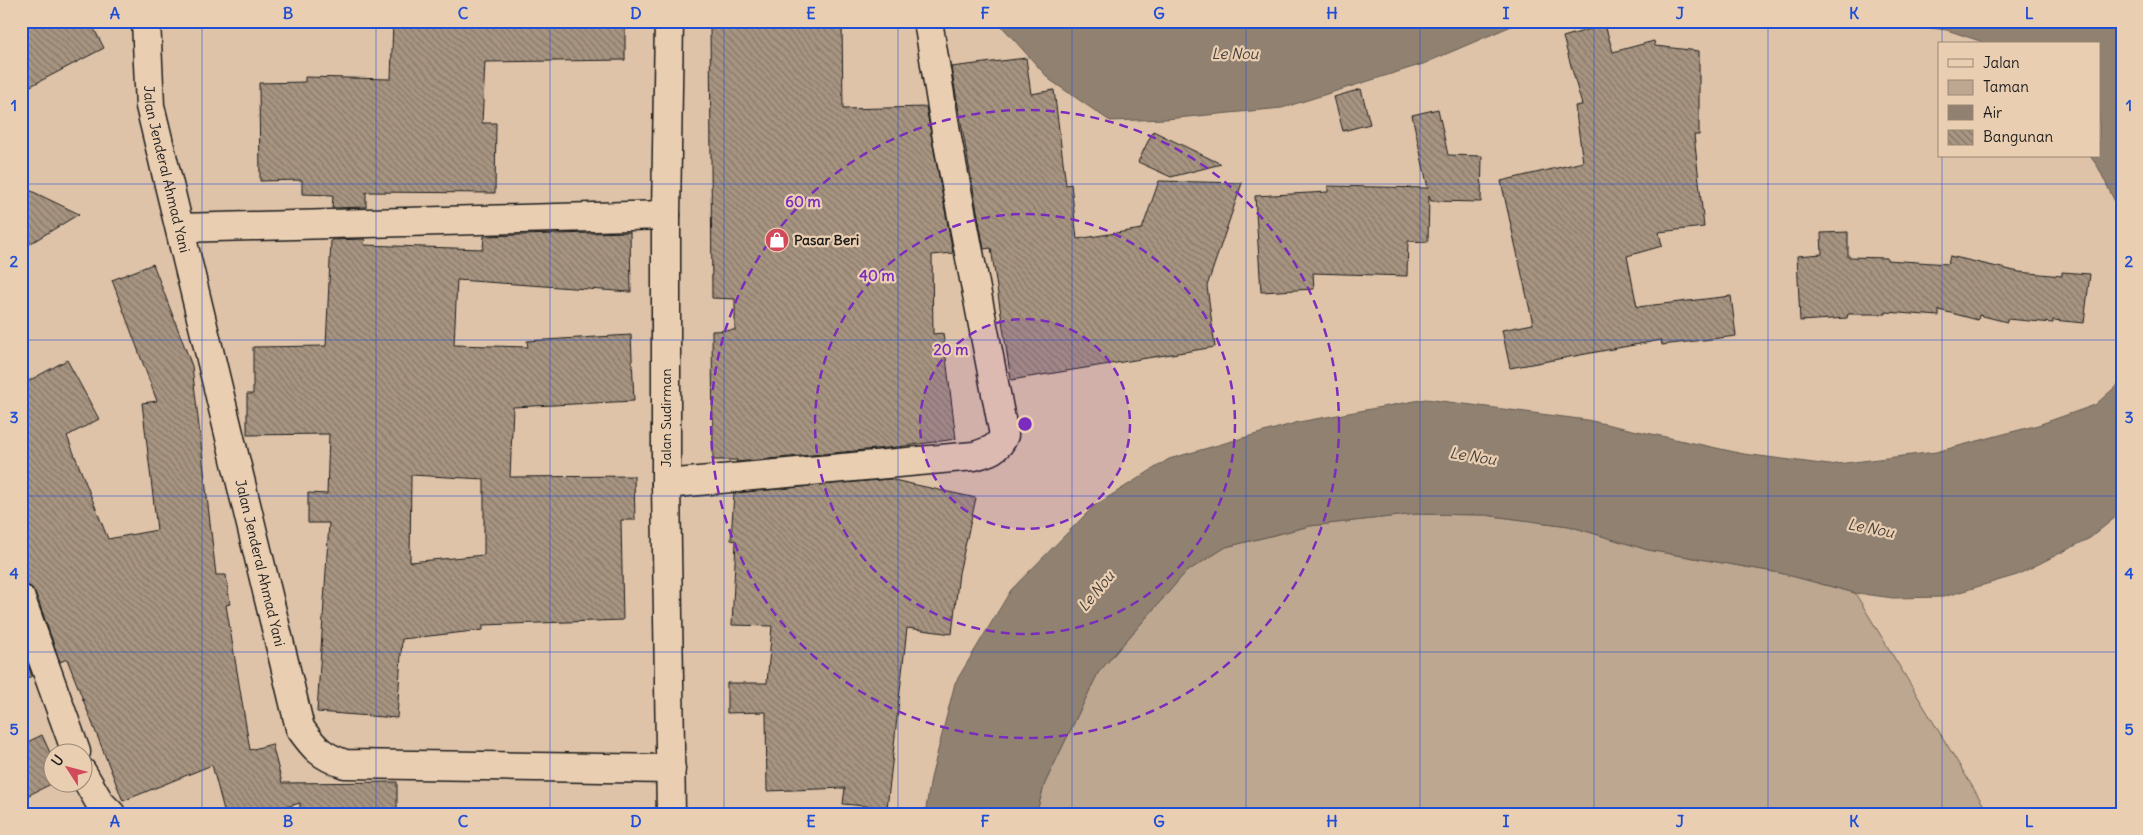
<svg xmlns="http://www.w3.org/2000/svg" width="2143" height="835" font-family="Delius,sans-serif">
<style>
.green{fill:#bda791;stroke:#6c6256}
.water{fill:#918171;stroke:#62594f}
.building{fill:url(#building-back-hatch);stroke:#1c1c1c;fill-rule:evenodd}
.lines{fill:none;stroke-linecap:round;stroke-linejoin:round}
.minor-casing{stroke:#1c1c1c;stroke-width:31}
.tertiary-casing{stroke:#1c1c1c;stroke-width:31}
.minor{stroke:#eaceb1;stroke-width:28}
.tertiary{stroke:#eaceb1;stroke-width:28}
.grid{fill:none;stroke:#1d4ed8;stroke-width:1;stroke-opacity:0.55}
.ring{fill:none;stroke:#7b2cbf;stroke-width:2.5;stroke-dasharray:9 6}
.labels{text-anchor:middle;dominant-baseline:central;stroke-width:4.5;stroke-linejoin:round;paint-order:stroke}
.street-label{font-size:14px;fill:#1c1c1c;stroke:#eaceb1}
.poi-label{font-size:14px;font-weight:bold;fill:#1c1c1c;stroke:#eaceb1;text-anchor:start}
.water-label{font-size:15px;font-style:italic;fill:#453f3a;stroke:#eaceb1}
.centre{fill:#7b2cbf;stroke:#eaceb1;stroke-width:2.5}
.ring-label{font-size:15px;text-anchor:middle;font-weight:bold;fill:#7b2cbf;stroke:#eaceb1;stroke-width:4.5;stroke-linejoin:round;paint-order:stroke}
.neatline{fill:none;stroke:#1d4ed8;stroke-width:2}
.grid-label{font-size:16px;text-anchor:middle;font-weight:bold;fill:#1d4ed8}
</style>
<defs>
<pattern id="building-back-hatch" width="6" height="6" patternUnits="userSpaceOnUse" patternTransform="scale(1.25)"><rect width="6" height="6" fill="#a79481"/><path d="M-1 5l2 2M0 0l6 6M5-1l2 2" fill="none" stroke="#877869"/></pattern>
</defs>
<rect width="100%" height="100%" fill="#dec3a8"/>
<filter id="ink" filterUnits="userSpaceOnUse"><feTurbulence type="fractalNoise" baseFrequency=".02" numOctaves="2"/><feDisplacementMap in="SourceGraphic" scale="10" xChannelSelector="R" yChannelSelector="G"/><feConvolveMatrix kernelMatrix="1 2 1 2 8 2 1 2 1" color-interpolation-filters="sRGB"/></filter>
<g filter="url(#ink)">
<!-- green -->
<polygon class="green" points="1416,514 1485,515 1569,526 1648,550 1780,573 1855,593 1989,814 1036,814 1045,783 1098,673 1186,572 1226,547 1310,526"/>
<!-- water -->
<g class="water">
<polygon points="997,21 1523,21 1423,64 1282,108 1166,119 1110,121 1050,80"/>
<polygon points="1878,21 2122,21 2122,216 2098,167 2090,156 2099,156 2099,44 1984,44 1980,41 1947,30"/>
<polygon points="2122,381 2122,512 2090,538 2017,575 1943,597 1893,598 1855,593 1780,573 1648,550 1569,526 1485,515 1416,514 1310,526 1226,547 1186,572 1098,673 1045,783 1036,814 925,814 931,778 955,683 1011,590 1094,506 1169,459 1299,422 1426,399 1587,420 1744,454 1829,465 1936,452 2038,425 2095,405"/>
</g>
<!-- building -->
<g class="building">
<polygon points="21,21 90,21 104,48 21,91"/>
<polygon points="393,21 625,21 625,60 485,62 482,123 496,123 495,193 366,192 366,207 332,208 333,195 302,194 302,180 260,181 259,83 305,82 305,77 391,79"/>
<polygon points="710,21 842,21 843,109 926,107 953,253 932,255 933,334 943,333 956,439 897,447 736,462 737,460 713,460 712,331 735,330 735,299 712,298"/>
<polygon points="1605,25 1613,52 1654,41 1655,46 1699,51 1699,135 1694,135 1704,227 1659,232 1662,246 1627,256 1637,307 1731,296 1736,336 1662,345 1661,340 1510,368 1502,330 1533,324 1501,181 1583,162 1575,106 1582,105 1563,37"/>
<polygon points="1026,58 1031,94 1054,90 1066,185 1071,184 1077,239 1142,229 1159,181 1242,183 1207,286 1215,347 1011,380 991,248 984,249 951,67"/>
<polygon points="1361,89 1370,124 1343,131 1334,97"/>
<polygon points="1438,109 1448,155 1482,156 1481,202 1431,201 1429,196 1428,242 1408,241 1407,276 1313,273 1314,289 1261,292 1255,196 1328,192 1328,186 1428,188 1412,115"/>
<polygon points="1153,131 1221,164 1171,177 1138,162"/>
<polygon points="21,186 79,214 21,249"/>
<path d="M630,232L631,292L457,280L454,345L528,347L527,341L631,335L634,401L513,407L510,477L634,476L635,520H621L623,620L483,625V630L402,639L397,718L317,712L329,523H308V493L327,494L329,434L247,435V394H253V347L326,346L331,240L365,239L364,245L483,249L484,236ZM411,475L484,479V555L410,562Z"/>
<polygon points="1848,232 1848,257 1887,258 1887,260 1948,264 1950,256 2019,272 2062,276 2062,272 2090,274 2084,323 2053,320 2053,323 2007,319 2007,322 1979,315 1978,320 1939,310 1939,316 1886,312 1886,314 1848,314 1847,318 1800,321 1797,256 1822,254 1821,233"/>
<polygon points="153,264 192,366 216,575 226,575 230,604 226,605 250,750 272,744 282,783 397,782 397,814 300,814 300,803 260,814 225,814 212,765 123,801 67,659 60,662 36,594 31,587 21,584 21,385 67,360 99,419 67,436 108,539 157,530 142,403 157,401 112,280"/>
<polygon points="889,479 976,498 959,573 952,634 907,628 887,808 843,804 845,788 767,791 766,712 727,713 727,683 767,683 772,626 732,625 736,541 731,540 734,493"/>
<polygon points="21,646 32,676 21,681"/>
<polygon points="42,735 52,757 52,782 55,782 21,799 21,745"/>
</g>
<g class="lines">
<!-- minor casing -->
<g class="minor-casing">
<g id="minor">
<polyline points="180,228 666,215"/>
<path d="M666,484L974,456C988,452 999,449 1004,435L947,138L928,21"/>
<polyline points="21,599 76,752"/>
<polyline points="82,772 100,803 111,814"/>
</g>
</g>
<!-- tertiary casing -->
<g class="tertiary-casing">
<g id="tertiary">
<path id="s1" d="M146,21L150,106L300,728C314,748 321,756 345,764L671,769"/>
<polyline points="669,21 666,215 666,484 671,814"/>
</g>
</g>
<!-- minor -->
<use href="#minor" class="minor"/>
<!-- tertiary -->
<use href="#tertiary" class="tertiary"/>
</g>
</g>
<!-- grid -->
<path class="grid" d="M202,21V814M376,21V814M550,21V814M724,21V814M898,21V814M1072,21V814M1246,21V814M1420,21V814M1594,21V814M1768,21V814M1942,21V44M1942,156V814M21,184H2122M21,340H2122M21,496H2122M21,652H2122"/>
<!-- distance rings -->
<circle cx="1025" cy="424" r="105" fill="#7b2cbf" fill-opacity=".12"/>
<g class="ring">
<circle cx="1025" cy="424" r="105"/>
<circle cx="1025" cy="424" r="210"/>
<circle cx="1025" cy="424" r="314"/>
</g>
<!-- icons -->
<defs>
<g id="shop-disc" transform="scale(1.25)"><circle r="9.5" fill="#d1495b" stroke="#eaceb1"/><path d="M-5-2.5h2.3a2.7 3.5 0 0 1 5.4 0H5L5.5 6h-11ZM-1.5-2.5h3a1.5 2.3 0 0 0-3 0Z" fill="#fff"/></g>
</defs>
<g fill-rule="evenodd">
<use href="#shop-disc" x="777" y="240"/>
</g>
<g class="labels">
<!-- street labels -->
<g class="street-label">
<text stroke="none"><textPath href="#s1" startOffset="150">Jalan Jenderal Ahmad Yani</textPath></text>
<text transform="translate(666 418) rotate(-90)">Jalan Sudirman</text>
<text stroke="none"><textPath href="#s1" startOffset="555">Jalan Jenderal Ahmad Yani</textPath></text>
</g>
<!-- poi labels -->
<g class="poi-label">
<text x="794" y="240">Pasar Beri</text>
</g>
<!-- water labels -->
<g class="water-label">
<text x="1235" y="53">Le Nou</text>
<text transform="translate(1473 456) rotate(9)">Le Nou</text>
<text transform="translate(1871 528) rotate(11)">Le Nou</text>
<text transform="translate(1096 591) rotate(-50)">Le Nou</text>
</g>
</g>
<circle cx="1025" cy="424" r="8" class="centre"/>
<g class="ring-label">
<text x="803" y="207">60 m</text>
<text x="877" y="281">40 m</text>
<text x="951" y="355">20 m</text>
</g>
<!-- margin -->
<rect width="2143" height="835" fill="none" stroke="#eaceb1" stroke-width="55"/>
<!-- legend -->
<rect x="1938" y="42" width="162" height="115" fill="#eaceb1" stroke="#988775"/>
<rect x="1948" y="59" width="25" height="8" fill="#eaceb1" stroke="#988775"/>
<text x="1983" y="68" font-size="15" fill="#1c1c1c">Jalan</text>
<rect x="1948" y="80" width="25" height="15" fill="#bda791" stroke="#988775"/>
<text x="1983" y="92" font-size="15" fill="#1c1c1c">Taman</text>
<rect x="1948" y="105" width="25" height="15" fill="#918171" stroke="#988775"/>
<text x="1983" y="118" font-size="15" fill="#1c1c1c">Air</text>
<rect x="1948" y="130" width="25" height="15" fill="url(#building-back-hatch)" stroke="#988775"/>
<text x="1983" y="142" font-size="15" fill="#1c1c1c">Bangunan</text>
<!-- north arrow -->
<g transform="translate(68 768) rotate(306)"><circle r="24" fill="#eaceb1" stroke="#988775"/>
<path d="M0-4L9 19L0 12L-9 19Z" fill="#d1495b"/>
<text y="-8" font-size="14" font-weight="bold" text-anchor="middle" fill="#1c1c1c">U</text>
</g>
<rect x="28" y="28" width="2088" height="780" class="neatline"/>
<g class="grid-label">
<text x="115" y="19">A</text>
<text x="288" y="19">B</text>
<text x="463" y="19">C</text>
<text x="636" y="19">D</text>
<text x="811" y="19">E</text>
<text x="985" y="19">F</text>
<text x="1159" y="19">G</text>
<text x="1332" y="19">H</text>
<text x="1506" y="19">I</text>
<text x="1680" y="19">J</text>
<text x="1854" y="19">K</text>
<text x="2029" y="19">L</text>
<text x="14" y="111">1</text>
<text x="2129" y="111">1</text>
<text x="14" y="267">2</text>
<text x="2129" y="267">2</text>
<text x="14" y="423">3</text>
<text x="2129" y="423">3</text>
<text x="14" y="579">4</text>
<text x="2129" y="579">4</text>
<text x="14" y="735">5</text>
<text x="2129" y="735">5</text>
<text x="115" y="827">A</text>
<text x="288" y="827">B</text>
<text x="463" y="827">C</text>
<text x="636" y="827">D</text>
<text x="811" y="827">E</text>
<text x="985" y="827">F</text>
<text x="1159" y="827">G</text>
<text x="1332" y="827">H</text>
<text x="1506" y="827">I</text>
<text x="1680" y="827">J</text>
<text x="1854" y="827">K</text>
<text x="2029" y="827">L</text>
</g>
</svg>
